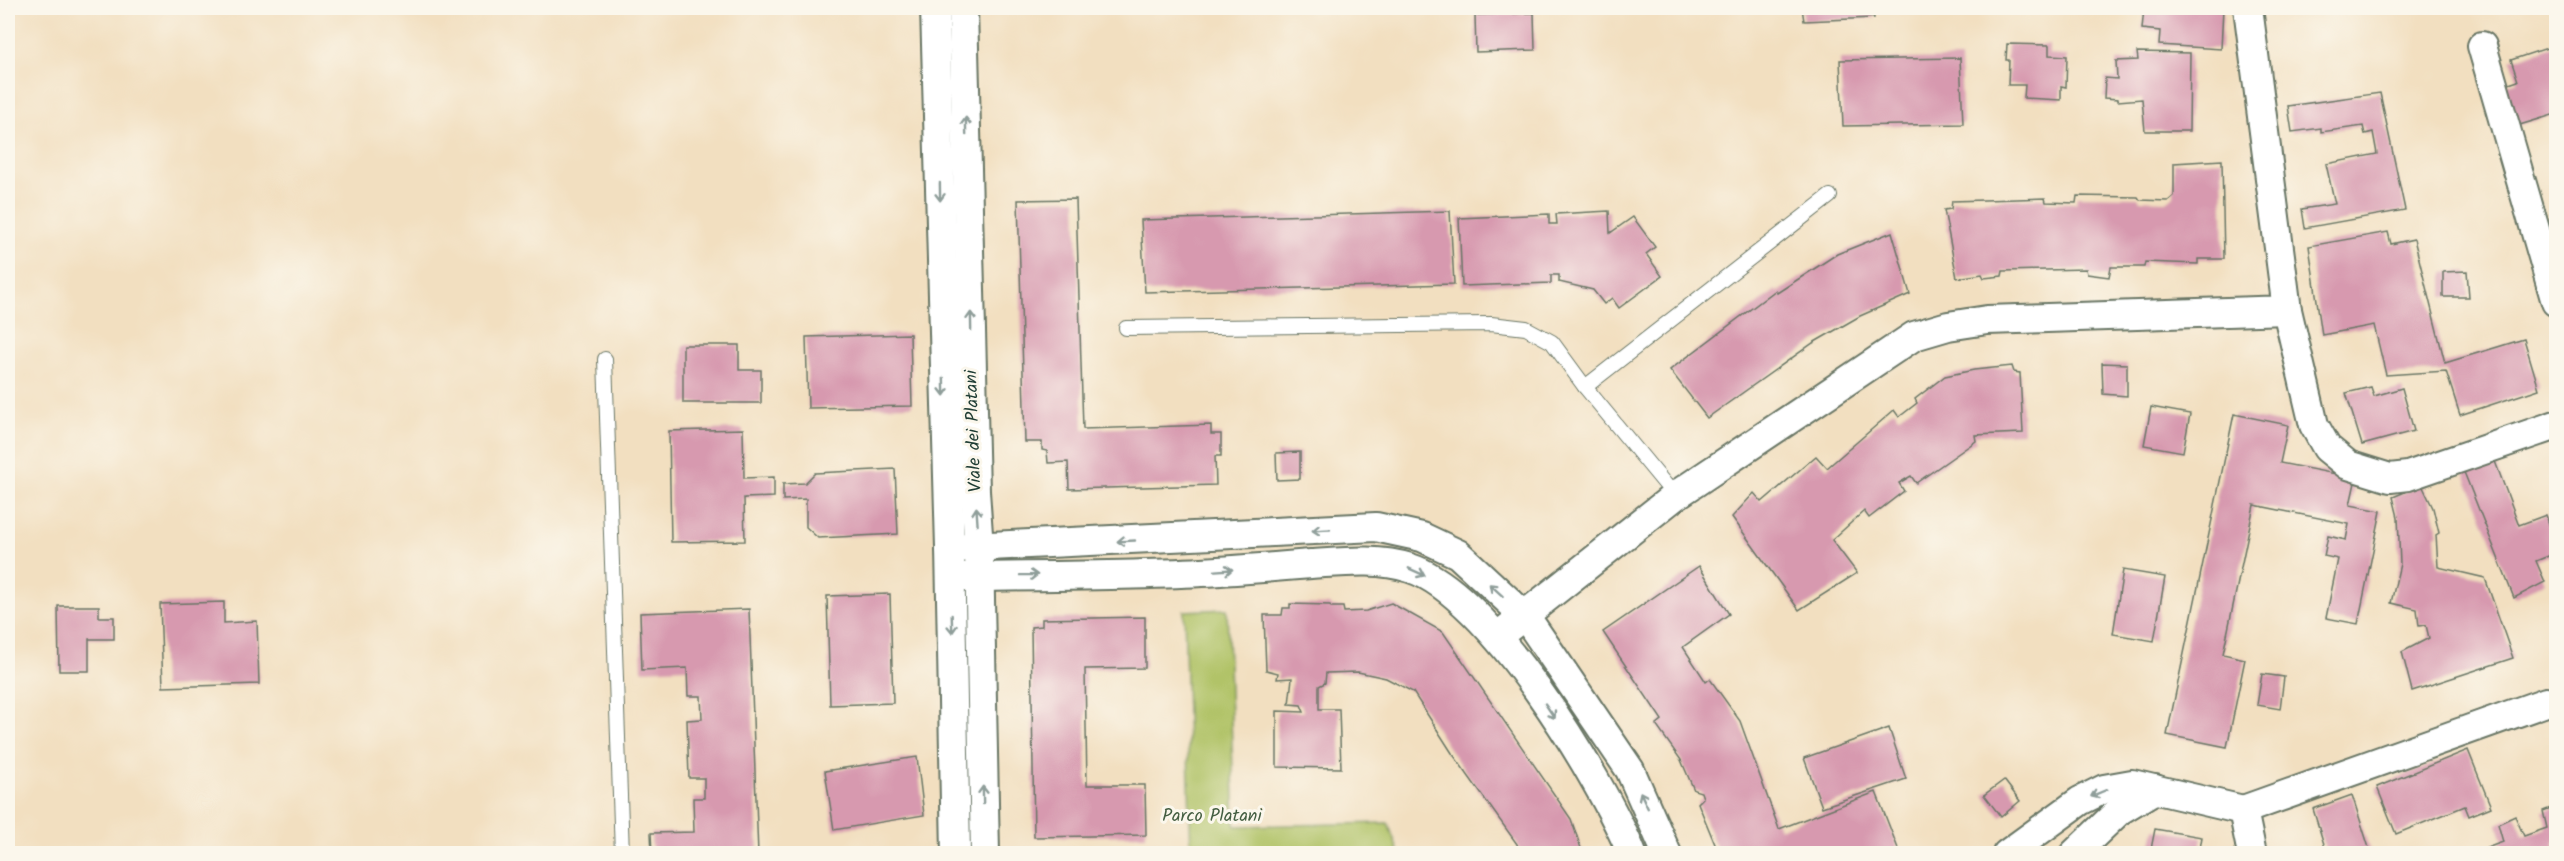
<svg xmlns="http://www.w3.org/2000/svg" width="2564" height="861" font-family="Kalam,sans-serif">
<style>
.green{fill:#b1c367;stroke:#68804e;stroke-width:1.5}
.building{fill:#d799af}
.lines{fill:none;stroke-linecap:round;stroke-linejoin:round}
.lane-casing{stroke:#697665;stroke-width:16}
.street-casing{stroke:#697665;stroke-width:32}
.lane{stroke:#fff;stroke-width:14}
.street{stroke:#fff;stroke-width:28}
.oneway{stroke:#8f9e9a}
.labels{text-anchor:middle;dominant-baseline:central;stroke-width:6;stroke-linejoin:round;paint-order:stroke}
.street-label{font-size:18px;fill:#1f3d34;stroke:#fbf7ec}
.park-label{font-size:18px;fill:#445e41;stroke:#fbf7ec}
</style>
<rect width="100%" height="100%" fill="#fbf7ec"/>
<filter id="ink" filterUnits="userSpaceOnUse"><feTurbulence type="fractalNoise" baseFrequency=".0167" numOctaves="2"/><feDisplacementMap in="SourceGraphic" scale="12" xChannelSelector="R" yChannelSelector="G"/><feConvolveMatrix kernelMatrix="1 2 1 2 8 2 1 2 1" color-interpolation-filters="sRGB"/></filter>
<filter id="wash" filterUnits="userSpaceOnUse"><feTurbulence type="fractalNoise" baseFrequency=".008" numOctaves="4" result="noise"/><feDisplacementMap in="SourceGraphic" scale="24" xChannelSelector="R" yChannelSelector="G"/><feGaussianBlur stdDeviation="1.35" result="paint"/><feColorMatrix in="noise" values="0 0 0 0 0 0 0 0 0 0 0 0 0 0 0 0 0 1.4 0 .05"/><feComposite in="paint" operator="in"/></filter>
<g filter="url(#wash)">
<rect width="100%" height="100%" fill="#f2dfc0"/>
<!-- green -->
<polygon class="green" points="1227,609 1235,826 1388,823 1399,853 1191,853 1184,611"/>
<g id="blocks">
<!-- building -->
<g class="building">
<polygon points="1802,8 1882,8 1882,11 1873,11 1874,18 1804,21"/>
<polygon points="2144,8 2223,8 2221,49 2159,45 2160,31 2142,29"/>
<polygon points="1534,13 1535,50 1476,52 1475,15"/>
<polygon points="2007,44 2049,45 2049,55 2067,56 2066,87 2061,86 2061,100 2024,98 2025,85 2008,85 2009,60 2006,60"/>
<polygon points="2556,45 2556,114 2513,127 2500,87 2518,81 2511,60"/>
<polygon points="2137,52 2190,53 2189,131 2145,131 2142,99 2118,101 2118,99 2104,98 2105,78 2117,79 2116,61 2138,60"/>
<polygon points="1960,58 1963,124 1843,126 1840,60"/>
<polygon points="2380,93 2405,210 2305,228 2302,209 2335,204 2326,164 2377,154 2373,132 2365,134 2363,126 2321,132 2321,128 2292,132 2288,106"/>
<polygon points="2222,160 2224,259 2198,259 2198,264 2145,262 2144,267 2111,267 2109,277 2087,274 2086,269 2003,271 2002,276 1984,278 1982,274 1957,278 1944,210 1951,209 1952,201 2045,198 2046,202 2076,203 2077,196 2138,197 2140,200 2168,201 2174,196 2174,163"/>
<polygon points="1076,199 1083,429 1211,425 1211,434 1221,434 1221,456 1215,456 1216,485 1069,489 1068,462 1048,463 1047,451 1042,450 1042,442 1025,442 1018,200"/>
<polygon points="1450,211 1454,284 1145,292 1141,220"/>
<polygon points="1609,211 1610,233 1633,217 1655,247 1646,254 1662,276 1619,308 1612,298 1604,304 1593,290 1559,282 1559,275 1551,275 1551,283 1462,286 1459,218 1549,214 1549,224 1557,224 1556,214"/>
<polygon points="1892,232 1910,294 1860,316 1813,343 1707,418 1670,370 1776,290 1777,293 1837,254"/>
<polygon points="2388,232 2391,244 2414,239 2445,363 2524,339 2539,389 2460,415 2446,371 2386,375 2374,325 2322,335 2309,246"/>
<polygon points="2467,271 2469,297 2443,297 2443,272"/>
<polygon points="910,334 912,406 808,408 806,337"/>
<polygon points="683,345 739,345 739,370 761,370 761,403 683,403"/>
<polygon points="2102,363 2127,364 2127,396 2103,394"/>
<polygon points="2012,366 2014,372 2020,373 2023,433 1975,435 1976,441 1916,483 1911,476 1899,483 1904,491 1869,518 1864,511 1832,540 1857,573 1799,610 1732,517 1754,493 1762,502 1816,456 1827,468 1894,410 1899,417 1917,403 1915,399 1945,376 1974,370"/>
<polygon points="2371,387 2374,396 2402,388 2414,431 2362,445 2346,393"/>
<polygon points="2151,407 2190,414 2183,452 2144,445"/>
<polygon points="2234,414 2288,425 2280,463 2356,478 2350,505 2381,511 2358,624 2326,618 2338,559 2324,556 2328,536 2346,540 2349,524 2254,505 2223,654 2245,659 2227,747 2167,735"/>
<polygon points="743,429 744,478 774,477 774,497 744,498 745,541 671,542 669,431"/>
<polygon points="1300,452 1300,479 1277,480 1276,453"/>
<polygon points="2493,456 2519,525 2546,515 2556,544 2556,553 2536,561 2545,582 2514,598 2462,467"/>
<polygon points="895,469 898,534 818,538 806,527 806,499 783,500 783,484 805,483 815,473"/>
<polygon points="2422,485 2433,508 2439,533 2436,535 2438,567 2485,578 2513,658 2412,691 2402,652 2429,638 2426,625 2419,626 2417,609 2391,603 2400,564 2398,517 2393,497"/>
<polygon points="1699,566 1729,614 1683,647 1706,682 1710,679 1740,721 1779,829 1876,792 1899,851 1891,854 1719,854 1698,803 1703,798 1701,792 1694,790 1681,760 1656,725 1662,720 1603,632"/>
<polygon points="2123,570 2165,577 2154,641 2113,634"/>
<polygon points="890,594 893,703 830,705 827,596"/>
<polygon points="224,602 224,623 257,621 259,684 163,687 160,604"/>
<polygon points="1391,603 1443,632 1571,819 1583,854 1520,854 1517,844 1452,753 1413,692 1386,678 1358,672 1326,673 1325,683 1319,686 1319,709 1339,709 1341,768 1277,767 1277,711 1304,712 1301,705 1289,704 1292,678 1277,679 1278,673 1266,670 1264,615 1282,615 1283,608 1290,608 1290,604 1330,605 1331,607 1343,607 1344,612 1366,611"/>
<polygon points="58,606 99,606 99,617 114,617 114,639 89,639 89,671 59,671"/>
<polygon points="749,609 758,854 652,854 651,833 694,832 693,798 704,798 704,778 689,778 687,720 702,719 701,696 688,696 687,668 642,670 640,613"/>
<polygon points="1145,617 1145,668 1085,669 1087,785 1145,785 1146,835 1034,837 1031,627 1042,626 1042,619"/>
<polygon points="2262,674 2284,677 2280,709 2257,705"/>
<polygon points="1889,728 1906,779 1822,807 1804,758"/>
<polygon points="2468,750 2491,807 2469,816 2465,806 2396,834 2377,787"/>
<polygon points="917,757 924,815 834,830 825,771"/>
<polygon points="2004,780 2020,801 2001,817 1984,795"/>
<polygon points="2352,795 2371,854 2327,854 2313,809"/>
<polygon points="2556,806 2556,841 2554,842 2556,854 2470,854 2503,842 2498,824 2515,816 2524,836 2547,828 2543,811"/>
<polygon points="2155,829 2202,837 2199,854 2150,854"/>
</g>
</g>
</g>
<g filter="url(#ink)">
<use href="#blocks" fill-opacity="0" stroke="#697665" stroke-width="1.5"/>
<g class="lines">
<!-- lane casing -->
<g class="lane-casing">
<g id="lane">
<polyline points="1126,328 1491,324 1526,328 1552,342 1585,387 1675,496"/>
<polyline points="605,359 622,854"/>
<polyline points="1585,387 1830,196"/>
</g>
</g>
<!-- street casing -->
<g class="street-casing">
<g id="street">
<polyline points="935,8 950,548 956,854"/>
<polyline points="963,8 975,491 979,548 985,854"/>
<polyline points="2482,46 2556,302"/>
<polyline points="2287,310 2314,425 2327,448 2348,465 2390,478 2408,476 2556,425"/>
<polyline points="950,548 1376,527 1422,537 1458,554 1526,617 1630,770 1667,854"/>
<path d="M961,577C1041,576 1122,576 1202,572C1238,570 1275,567 1311,564C1345,562 1377,558 1410,568C1489,593 1601,778 1632,854"/>
<polyline points="1497,637 1675,496 1914,336 1948,326 1987,320 2287,310 2248,8"/>
<polyline points="2243,810 2546,702"/>
<polyline points="2243,810 2252,854"/>
<polyline points="2007,854 2080,801 2104,789 2132,784 2243,810"/>
<polyline points="2074,854 2120,810 2155,789"/>
</g>
</g>
<!-- lane -->
<use href="#lane" class="lane"/>
<!-- street -->
<use href="#street" class="street"/>
</g>
<!-- one-way arrows -->
<defs><path id="oneway-shaft" d="M-6 0H5M1.5-3L5.5 0L1.5 3" fill="none" stroke-width="1.6" stroke-linecap="round" stroke-linejoin="round" transform="scale(1.5)"/></defs>
<g class="oneway">
<use href="#oneway-shaft" transform="translate(966 126) rotate(-91)"/>
<use href="#oneway-shaft" transform="translate(940 192) rotate(89)"/>
<use href="#oneway-shaft" transform="translate(971 321) rotate(-91)"/>
<use href="#oneway-shaft" transform="translate(944 387) rotate(89)"/>
<use href="#oneway-shaft" transform="translate(977 516) rotate(-94)"/>
<use href="#oneway-shaft" transform="translate(1321 530) rotate(177)"/>
<use href="#oneway-shaft" transform="translate(1126 541) rotate(177)"/>
<use href="#oneway-shaft" transform="translate(1224 570) rotate(-4)"/>
<use href="#oneway-shaft" transform="translate(1417 572) rotate(24)"/>
<use href="#oneway-shaft" transform="translate(1029 575) rotate(-1)"/>
<use href="#oneway-shaft" transform="translate(1496 590) rotate(-138)"/>
<use href="#oneway-shaft" transform="translate(952 624) rotate(88)"/>
<use href="#oneway-shaft" transform="translate(1550 711) rotate(56)"/>
<use href="#oneway-shaft" transform="translate(2099 793) rotate(157)"/>
<use href="#oneway-shaft" transform="translate(983 795) rotate(-91)"/>
<use href="#oneway-shaft" transform="translate(1644 800) rotate(-115)"/>
</g>
</g>
<g class="labels">
<!-- street labels -->
<g class="street-label">
<text transform="translate(974 431) rotate(-92)">Viale dei Platani</text>
</g>
<!-- park labels -->
<g class="park-label">
<text x="1212" y="816">Parco Platani</text>
</g>
</g>
<!-- margin -->
<rect width="2564" height="861" fill="none" stroke="#fbf7ec" stroke-width="30"/>
</svg>
